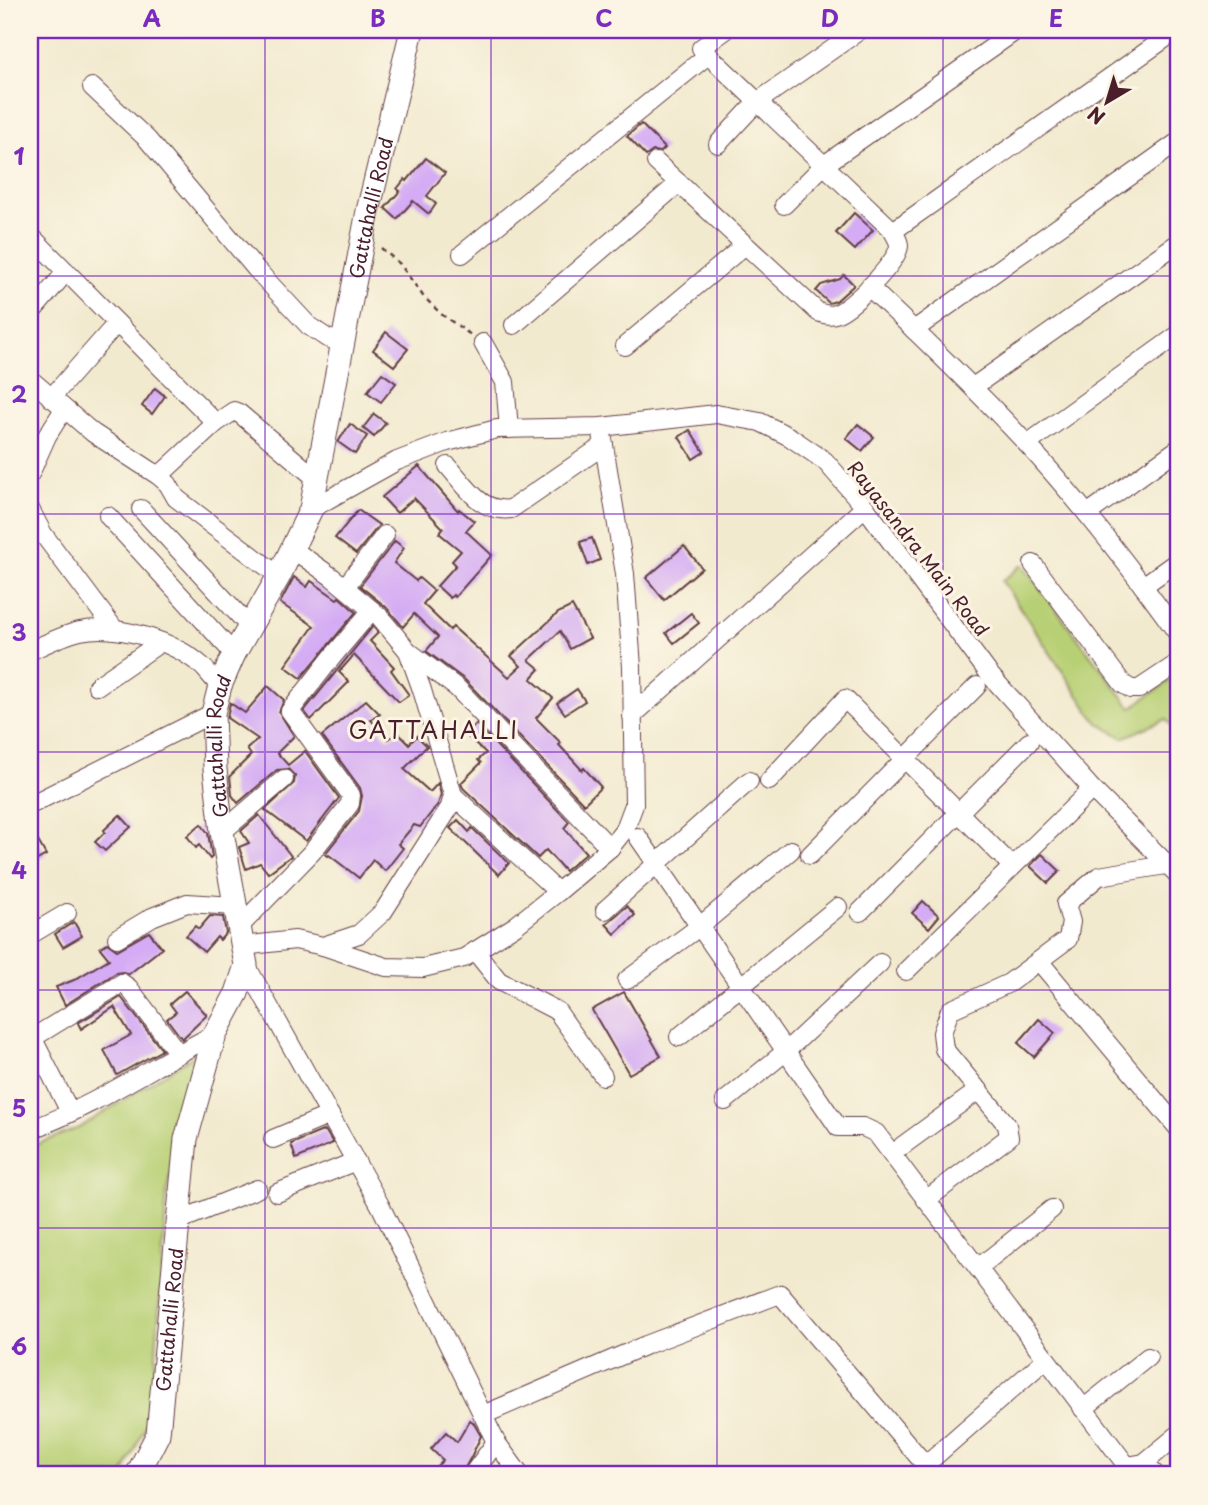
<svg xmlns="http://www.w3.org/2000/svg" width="1208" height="1505" font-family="'Playpen Sans',sans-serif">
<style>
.green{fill:#b8d075;stroke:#817850;stroke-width:2}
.building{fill:#d4abf4}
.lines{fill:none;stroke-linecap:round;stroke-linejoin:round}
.minor-casing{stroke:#633d44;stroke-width:20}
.major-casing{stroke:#633d44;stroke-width:25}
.path{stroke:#633d44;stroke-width:2.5;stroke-dasharray:5 5;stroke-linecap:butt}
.minor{stroke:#fff;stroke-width:18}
.major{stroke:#fff;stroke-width:23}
.grid{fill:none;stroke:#7b2cbf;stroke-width:2;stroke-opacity:0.55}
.labels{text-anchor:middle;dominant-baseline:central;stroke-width:6;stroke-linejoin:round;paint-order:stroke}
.street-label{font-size:19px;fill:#4a1f2b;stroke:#fcf5e5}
.quarter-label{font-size:23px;letter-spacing:2px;fill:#4a1f2b;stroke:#fcf5e5}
.neatline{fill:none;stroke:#7b2cbf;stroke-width:2.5}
.grid-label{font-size:23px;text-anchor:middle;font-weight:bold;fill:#7b2cbf}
</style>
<rect width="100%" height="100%" fill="#fcf5e5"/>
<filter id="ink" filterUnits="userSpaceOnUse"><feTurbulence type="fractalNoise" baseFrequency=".0143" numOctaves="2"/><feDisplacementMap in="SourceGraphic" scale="14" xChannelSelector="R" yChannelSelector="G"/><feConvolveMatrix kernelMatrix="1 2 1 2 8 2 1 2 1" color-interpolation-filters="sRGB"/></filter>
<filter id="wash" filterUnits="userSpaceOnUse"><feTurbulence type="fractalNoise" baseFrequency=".00686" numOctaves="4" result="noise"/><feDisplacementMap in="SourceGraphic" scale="28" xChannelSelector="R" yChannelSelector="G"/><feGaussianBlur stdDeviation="1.57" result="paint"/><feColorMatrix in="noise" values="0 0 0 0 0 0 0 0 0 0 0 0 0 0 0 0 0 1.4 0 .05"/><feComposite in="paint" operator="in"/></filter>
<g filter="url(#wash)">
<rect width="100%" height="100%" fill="#f2eacf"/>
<!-- green -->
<g class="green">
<polygon points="1022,565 1131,708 1178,675 1178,733 1166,719 1123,738 1098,723 1091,714 1002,581"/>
<polygon points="201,1051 167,1189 152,1412 123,1475 30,1475 30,1147 79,1128"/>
</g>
<g id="blocks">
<!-- building -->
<g class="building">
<polygon points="641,124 665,148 661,152 653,151 646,156 627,136"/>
<polygon points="426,158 445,173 427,196 436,204 429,214 413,201 397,219 385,208 400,191 397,189 405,179 407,181"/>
<polygon points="854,213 873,230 855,250 836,233"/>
<polygon points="844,275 854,285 836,301 829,303 816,291 821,285 840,279"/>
<polygon points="386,332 408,349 394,366 373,350"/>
<polygon points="382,373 396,383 381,402 367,392"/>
<polygon points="155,388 165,396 152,414 142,406"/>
<polygon points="374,414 386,423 374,437 363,428"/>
<polygon points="350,424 367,436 355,454 338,442"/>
<polygon points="858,424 874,437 862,451 846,438"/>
<polygon points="690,430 704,452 693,459 679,437"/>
<polygon points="419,466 458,511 459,509 474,521 466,531 492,555 455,597 453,595 450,598 437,586 456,565 452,561 461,551 439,533 443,528 414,498 397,513 382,497"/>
<polygon points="358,510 379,525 356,554 335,538"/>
<polygon points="592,538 600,560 588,565 580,542"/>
<polygon points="395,541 404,548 394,563 416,581 419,578 434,591 423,604 450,630 453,627 509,677 521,666 511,656 558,613 572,606 590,638 570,649 560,631 529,660 540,669 531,679 553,698 536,718 561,743 559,745 582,770 584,768 601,787 584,804 465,680 426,651 438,637 414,614 403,627 386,607 360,586"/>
<polygon points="684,546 702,568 664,600 646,578"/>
<polygon points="294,577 307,587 311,581 337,599 339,597 356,612 301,678 285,666 314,626 280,603"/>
<polygon points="691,613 699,623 674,643 666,633"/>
<polygon points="373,626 378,633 370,641 394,667 391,670 409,695 399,702 354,655 339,672 349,682 311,720 304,711"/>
<polygon points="268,686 284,700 279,712 294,736 277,753 288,765 305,751 339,798 306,841 265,810 294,783 295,776 288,769 277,770 238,803 232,795 230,776 251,755 247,749 258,739 227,718 230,703 245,713"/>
<polygon points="577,689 585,701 565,714 557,703"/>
<polygon points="366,700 380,714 371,720 388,739 398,733 409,744 417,736 427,746 404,769 430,792 438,783 441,795 438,804 420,827 414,825 398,844 403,848 385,871 373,860 359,878 329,855 328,856 325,854 359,811 362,796 360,788 322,736"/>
<polygon points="476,724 569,822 564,828 586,853 565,871 546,850 538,858 463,788 461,783 481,763 478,760 486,753 466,735"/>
<polygon points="120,815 131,827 105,851 95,842 105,832 104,830"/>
<polygon points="259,815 291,856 268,873 260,863 246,869 239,847 249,843 241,831"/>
<polygon points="458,820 469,832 472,828 509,863 499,875 450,828"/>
<polygon points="201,824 208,833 212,857 210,859 199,845 196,848 187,836"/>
<polygon points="30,827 46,855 30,864"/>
<polygon points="1042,854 1060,871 1048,883 1030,866"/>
<polygon points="923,901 939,916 929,928 912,913"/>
<polygon points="627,906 635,915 615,934 606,924"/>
<polygon points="210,916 223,917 226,933 220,940 217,937 204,952 186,936 195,926 199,929"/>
<polygon points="74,922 82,936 63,947 55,934"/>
<polygon points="149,932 162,948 129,974 123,972 116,973 65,1005 56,987 74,980 109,959 100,948 107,943 117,950"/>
<polygon points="185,991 207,1015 182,1039 167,1019 176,1012 170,1004"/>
<polygon points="624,992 661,1056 629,1074 592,1010"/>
<polygon points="121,997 162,1050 117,1075 104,1050 131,1035 114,1007 81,1029 78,1023"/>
<polygon points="1039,1019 1055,1033 1034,1057 1018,1043"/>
<polygon points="325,1130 333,1143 296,1159 291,1144"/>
<polygon points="470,1420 473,1422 481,1436 471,1457 461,1475 441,1475 434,1469 443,1460 431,1449 446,1432 457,1442"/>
</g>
</g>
</g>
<g filter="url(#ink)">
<use href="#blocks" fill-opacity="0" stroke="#633d44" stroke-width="2"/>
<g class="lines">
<!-- minor casing -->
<g class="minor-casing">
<g id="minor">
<polyline points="92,87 147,139 256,269 309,326 327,338 344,343"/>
<polyline points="718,144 757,102 860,30"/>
<path d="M656,162L818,312C824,314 829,316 835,314C850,310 898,262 899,246C899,240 895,236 893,231L701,48L726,30"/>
<polyline points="784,205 824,165 1017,30"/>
<polyline points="893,231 1177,30"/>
<polyline points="30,235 216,423 234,411 239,413 318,480"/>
<polyline points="462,254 708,55"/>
<path d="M869,287C922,337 975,388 1025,442C1080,502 1131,568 1178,634"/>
<polyline points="30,314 66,272"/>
<polyline points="514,325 679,183"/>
<polyline points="914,330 1178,142"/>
<polyline points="483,343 505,382 509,429"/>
<polyline points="625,346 745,245"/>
<polyline points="30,379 93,433 159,476 168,484 176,498 279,576"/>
<polyline points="973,387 1178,243"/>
<polyline points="51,398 117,323"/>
<polyline points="1027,444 1178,335"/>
<path d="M448,466C467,487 480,513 511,509L604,445"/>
<polyline points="30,474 47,436 64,409"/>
<polyline points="159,476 216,423"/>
<polyline points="30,509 43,534 115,630"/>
<polyline points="141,509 250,627"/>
<polyline points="311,509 397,461 447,442 497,429 601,427 716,414 760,422 790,437 825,461 865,507 990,675 1092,789 1178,875"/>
<polyline points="1087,514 1178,449"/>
<polyline points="108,516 234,654"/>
<polyline points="1033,564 1123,684 1131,689 1139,689 1178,663"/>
<polyline points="1143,586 1178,561"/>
<polyline points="345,587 385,535"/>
<path d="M30,651C45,644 63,635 80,631C117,623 174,641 202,666C208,672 214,680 220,686"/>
<polyline points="408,651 457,688 610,848"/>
<polyline points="97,686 161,642"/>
<polyline points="632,716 865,507"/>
<polyline points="769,781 845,699 1012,866"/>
<polyline points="453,795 558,892"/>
<polyline points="30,805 213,713"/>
<polyline points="222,832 284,779"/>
<polyline points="638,837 838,1127 863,1127 876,1133 1127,1466 1144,1463 1156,1475"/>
<polyline points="810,855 977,686"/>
<polyline points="605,910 749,781"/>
<polyline points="860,912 1029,742"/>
<polyline points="239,927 312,852 350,804 351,795 290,711 333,656 372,610"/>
<polyline points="30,935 67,913"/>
<polyline points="117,938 152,917 187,903 235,906"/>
<polyline points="243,946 295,940 323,946 359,934 383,912 450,807 453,795 422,690 408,651 379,616 332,577 291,548"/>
<polyline points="323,946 386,967 423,968 464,958 515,926 558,892 610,848 625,829 634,805 632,667 625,574 601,427"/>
<polyline points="475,951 499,981 557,1011 603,1076"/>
<polyline points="1039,961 1178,1128"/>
<polyline points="246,965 380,1205 496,1442 520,1475"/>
<polyline points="906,971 1092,789"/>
<polyline points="627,980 699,927 791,850"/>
<polyline points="30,1033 70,1112"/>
<polyline points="34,1037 122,983 129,988 178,1053"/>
<polyline points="679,1037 838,907"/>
<polyline points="725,1101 785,1052 880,963"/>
<path d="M30,1130C95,1106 153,1066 215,1034"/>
<polyline points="273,1139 330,1115"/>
<polyline points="902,1146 979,1090"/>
<polyline points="277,1193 356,1161"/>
<polyline points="926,1200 1009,1137 1007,1125 944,1049 942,1033 950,1010 1009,983 1068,939 1071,922 1066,904 1099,876 1166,865"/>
<polyline points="178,1221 257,1189"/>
<polyline points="978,1268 1052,1209"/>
<polyline points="1083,1409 1148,1357"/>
<polyline points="483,1415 646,1345 780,1294 934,1475"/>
<polyline points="1144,1463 1178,1435"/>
<polyline points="925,1465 1046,1359"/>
<polyline points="472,1475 496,1442"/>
</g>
</g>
<!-- major casing -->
<g class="major-casing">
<g id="major">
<path id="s1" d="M137,1475L158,1434L186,1139L215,1034L237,993L246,965L222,832L215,769L213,713L220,686L234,654L279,576L311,509L368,211L412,30"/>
</g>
</g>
<!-- path -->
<polyline class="path" points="381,248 400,264 423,296 441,314 471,335"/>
<!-- minor -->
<use href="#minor" class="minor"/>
<!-- major -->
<use href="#major" class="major"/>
</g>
</g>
<!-- grid -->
<path class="grid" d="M265,30V1475M491,30V1475M717,30V1475M943,30V1475M30,276H1178M30,514H1178M30,752H1178M30,990H1178M30,1228H1178"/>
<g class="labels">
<!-- street labels -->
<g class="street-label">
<text stroke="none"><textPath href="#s1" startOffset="1316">Gattahalli Road</textPath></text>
<text transform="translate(919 548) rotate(52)">Rayasandra Main Road</text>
<text stroke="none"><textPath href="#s1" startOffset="749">Gattahalli Road</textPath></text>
<text stroke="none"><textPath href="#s1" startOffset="161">Gattahalli Road</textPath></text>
</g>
<!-- quarter labels -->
<g class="quarter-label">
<text x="434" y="729">GATTAHALLI</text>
</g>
</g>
<!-- margin -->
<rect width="1208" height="1505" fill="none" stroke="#fcf5e5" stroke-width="77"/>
<!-- north arrow -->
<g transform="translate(1107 102) rotate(218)" stroke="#fcf5e5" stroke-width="5" paint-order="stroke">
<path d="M0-5L12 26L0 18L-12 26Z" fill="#4a1f2b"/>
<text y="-10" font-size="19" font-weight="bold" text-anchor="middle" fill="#4a1f2b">N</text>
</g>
<rect x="38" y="38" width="1132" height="1428" class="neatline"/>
<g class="grid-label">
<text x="152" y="27">A</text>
<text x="378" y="27">B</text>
<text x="604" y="27">C</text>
<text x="830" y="27">D</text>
<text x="1056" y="27">E</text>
<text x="19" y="165">1</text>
<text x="19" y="403">2</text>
<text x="19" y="641">3</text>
<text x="19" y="879">4</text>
<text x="19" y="1117">5</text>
<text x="19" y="1355">6</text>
</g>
</svg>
